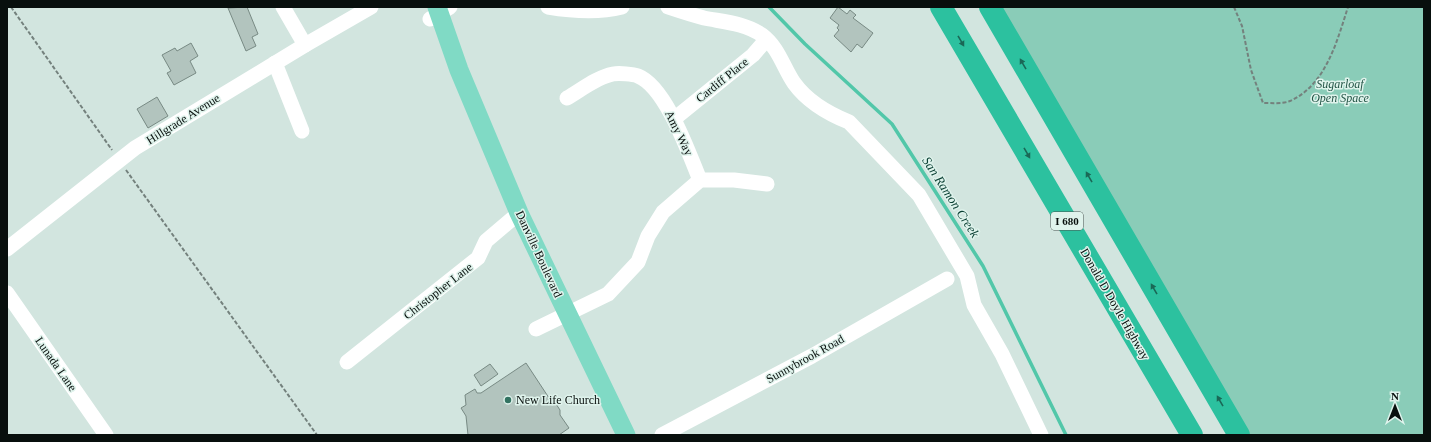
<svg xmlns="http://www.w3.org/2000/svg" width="1431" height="442" font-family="Georgia,serif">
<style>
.green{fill:#8accb8}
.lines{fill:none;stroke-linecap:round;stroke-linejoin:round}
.stream{stroke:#52c7a9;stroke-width:3.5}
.building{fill:#b2c4be;stroke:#788a84}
.path{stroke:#74817d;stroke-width:2;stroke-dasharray:4 2;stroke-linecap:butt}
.minor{stroke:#fff;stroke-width:15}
.major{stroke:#80dac5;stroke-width:19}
.highway{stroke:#2cc19f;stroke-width:22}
.oneway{fill:#1a6856}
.poi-dot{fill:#337362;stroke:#dff3ec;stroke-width:1.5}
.labels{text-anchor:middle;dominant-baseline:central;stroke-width:3;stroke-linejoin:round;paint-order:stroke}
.shield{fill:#dff3ec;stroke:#485350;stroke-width:1}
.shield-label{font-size:11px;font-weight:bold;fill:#080f0d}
.street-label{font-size:12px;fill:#080f0d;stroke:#dff3ec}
.park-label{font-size:12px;font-style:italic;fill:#245547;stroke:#dff3ec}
.poi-label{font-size:12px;fill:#080f0d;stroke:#dff3ec;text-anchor:start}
.water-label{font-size:13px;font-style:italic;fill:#0a3f33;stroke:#dff3ec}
</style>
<rect width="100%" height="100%" fill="#d2e5df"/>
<!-- green -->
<polygon class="green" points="990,7 1424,7 1424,435 1239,435"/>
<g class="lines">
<!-- stream -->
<polyline class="stream" points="769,7 805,44 892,124 983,266 1066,435"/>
</g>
<!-- building -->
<g class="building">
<polygon points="247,7 258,34 252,37 256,46 246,51 228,8"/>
<polygon points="838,7 847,14 850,10 856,15 853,18 873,33 862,48 857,44 851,52 834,36 839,30 837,28 839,25 830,18"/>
<polygon points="191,43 198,56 190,61 196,73 174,85 167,73 171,71 162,55 175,48 177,51"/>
<polygon points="157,97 168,116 148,128 137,109"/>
<polygon points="526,363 553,404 556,404 560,410 560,415 569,428 559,435 468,435 466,416 461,408 466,405 465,395 475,389 477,393 481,393"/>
<polygon points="490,364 498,374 481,386 474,375"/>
</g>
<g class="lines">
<!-- path -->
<g class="path">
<polyline points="11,7 112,150"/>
<path d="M1234,7L1242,26L1251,70L1263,103C1271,103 1283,104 1290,101C1326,85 1337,41 1348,7"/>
<polyline points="126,170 317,435"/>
</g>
<!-- minor -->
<g class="minor">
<polyline points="283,7 305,45"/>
<path d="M548,7C572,11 598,13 622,7"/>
<path d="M668,7C680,11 692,15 704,18C724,22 744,23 762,35C779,48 783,67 794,83C807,101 829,114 849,122L919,195L967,276L974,305L1002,354L1041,435"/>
<polyline points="430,19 450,7"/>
<polyline points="275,63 302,131"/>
<path d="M567,98C581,90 597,77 613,74C619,73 633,74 638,76C666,87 689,154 700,180"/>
<polyline points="674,119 753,55 766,40"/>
<polyline points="7,249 135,148 305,45 371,7"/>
<polyline points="7,293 106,435"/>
<polyline points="536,329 608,294 638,262 648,236 663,212 700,180 734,180 767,184"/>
<polyline points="347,362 478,258 486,241 519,213"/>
<polyline points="662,435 812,356 947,279"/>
</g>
<!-- major -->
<polyline class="major" points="437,7 459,70 519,213 626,435"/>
<!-- highway -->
<g class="highway">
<polyline points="941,7 1192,435"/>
<polyline points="990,7 1239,435"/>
</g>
</g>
<!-- one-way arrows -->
<defs><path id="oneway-solid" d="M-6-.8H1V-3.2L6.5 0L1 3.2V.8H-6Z"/></defs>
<g class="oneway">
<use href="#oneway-solid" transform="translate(961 41) rotate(60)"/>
<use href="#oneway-solid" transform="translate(1023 64) rotate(-120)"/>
<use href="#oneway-solid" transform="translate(1027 153) rotate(60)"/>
<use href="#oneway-solid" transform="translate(1089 177) rotate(-120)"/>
<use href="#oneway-solid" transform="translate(1154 289) rotate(-120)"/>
<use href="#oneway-solid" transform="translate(1220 401) rotate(-120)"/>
</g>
<!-- markers -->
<circle class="poi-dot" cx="508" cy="400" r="4"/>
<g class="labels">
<!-- shield labels -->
<rect class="shield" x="1051" y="212" width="32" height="18" rx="3"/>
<g class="shield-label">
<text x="1067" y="221">I 680</text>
</g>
<!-- street labels -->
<g class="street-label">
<text transform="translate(722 80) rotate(-39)">Cardiff Place</text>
<text transform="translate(183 119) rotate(-32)">Hillgrade Avenue</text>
<text transform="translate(679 133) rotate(64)">Amy Way</text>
<text transform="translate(539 254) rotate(65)">Danville Boulevard</text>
<text transform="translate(438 291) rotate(-38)">Christopher Lane</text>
<text transform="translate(1115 304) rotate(60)">Donald D Doyle Highway</text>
<text transform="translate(805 359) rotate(-29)">Sunnybrook Road</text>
<text transform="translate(56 364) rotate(55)">Lunada Lane</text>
</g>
<!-- park labels -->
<g class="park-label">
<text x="1340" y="84">Sugarloaf<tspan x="1340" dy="14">Open Space</tspan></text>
</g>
<!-- poi labels -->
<g class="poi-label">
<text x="516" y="400">New Life Church</text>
</g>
<!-- water labels -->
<g class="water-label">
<text transform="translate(951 197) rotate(57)">San Ramon Creek</text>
</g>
</g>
<!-- border -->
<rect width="1431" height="442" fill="none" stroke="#080f0d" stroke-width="16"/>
<!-- north arrow -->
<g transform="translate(1395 406)" stroke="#dff3ec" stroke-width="3" paint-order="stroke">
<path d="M0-3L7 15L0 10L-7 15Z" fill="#080f0d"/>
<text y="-6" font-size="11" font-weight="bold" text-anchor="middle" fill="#080f0d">N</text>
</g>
</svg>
